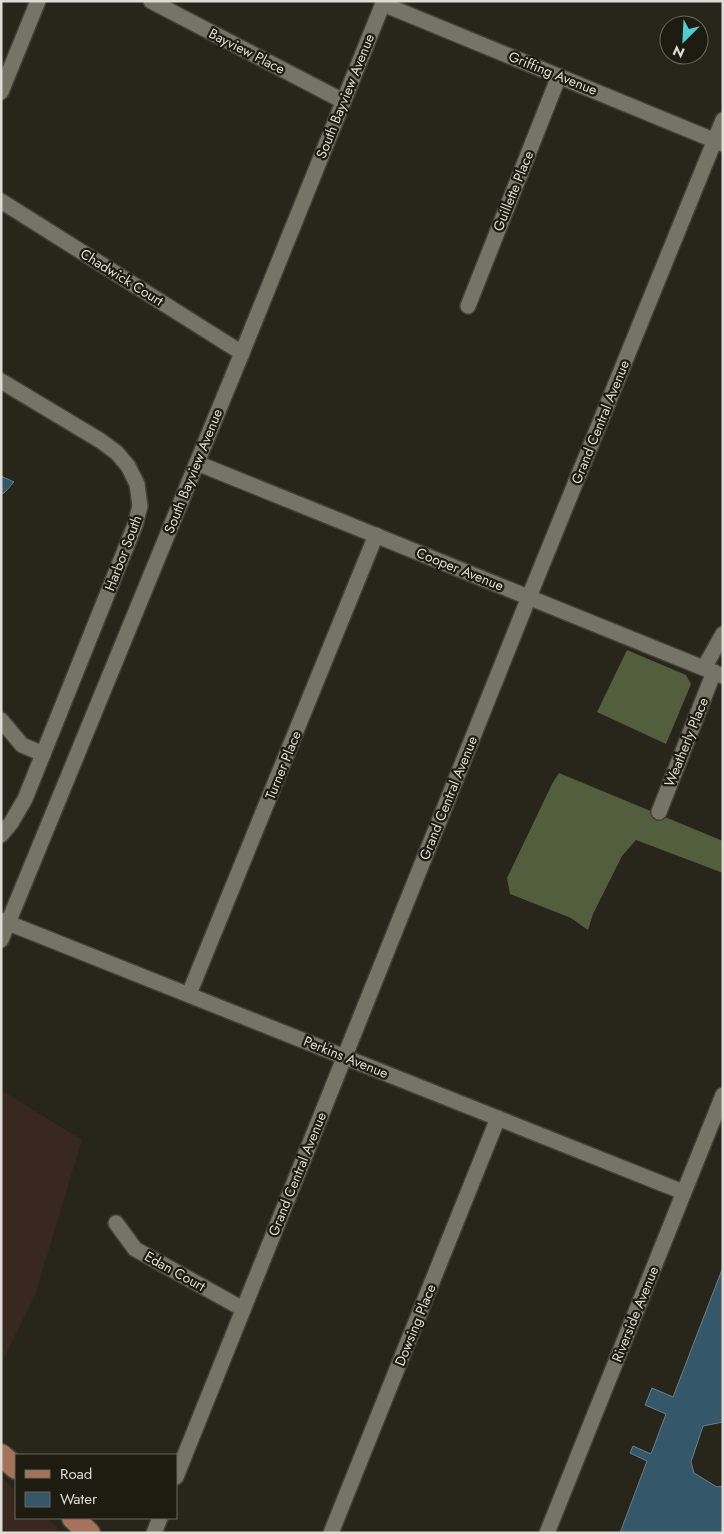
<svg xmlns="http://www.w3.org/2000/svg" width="724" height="1534" font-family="Jost,sans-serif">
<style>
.commercial{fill:#39281f}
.forest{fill:#525e3e}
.water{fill:#34586a;stroke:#67808a}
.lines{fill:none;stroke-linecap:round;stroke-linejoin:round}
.minor-casing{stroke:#424037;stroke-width:18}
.primary-casing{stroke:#424037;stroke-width:25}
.minor{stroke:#767466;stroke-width:15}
.primary{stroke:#a5735b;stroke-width:22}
.labels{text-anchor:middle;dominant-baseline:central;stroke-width:4.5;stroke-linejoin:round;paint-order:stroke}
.street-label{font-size:14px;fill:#deddd5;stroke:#1e1c11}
</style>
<rect width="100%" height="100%" fill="#28251a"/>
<!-- commercial -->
<g class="commercial">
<polygon points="1,1090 82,1140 35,1295 1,1364"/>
<polygon points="1,1477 16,1491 16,1518 46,1518 63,1533 1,1533"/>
</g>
<!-- forest -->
<g class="forest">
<polygon points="627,650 686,675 691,684 666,744 597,712"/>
<polygon points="559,773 723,841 723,873 636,840 622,856 593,914 588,930 571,918 510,894 507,878 552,784"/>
</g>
<!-- water -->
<g class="water">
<polygon points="1,476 14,482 4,493 1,494"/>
<polygon points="723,1267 723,1422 703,1426 691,1462 694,1473 717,1487 723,1486 723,1533 620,1533 647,1461 630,1453 633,1446 651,1454 666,1414 645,1405 652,1388 673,1397"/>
</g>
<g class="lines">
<!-- minor casing -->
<g class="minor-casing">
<g id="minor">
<polyline points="151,1 343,101"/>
<polyline points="383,4 723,144"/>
<polyline points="1,92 38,1"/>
<polyline points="1,201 242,353"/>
<polyline points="468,306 559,76"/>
<polyline points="1,381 101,441 117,453 128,466 137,484 140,506 135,525 25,799 11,823 1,835"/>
<polyline points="197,463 723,676"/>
<polyline points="704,668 723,634"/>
<polyline points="1,720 22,745 43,754"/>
<polyline points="659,812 714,672"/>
<polyline points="1,920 683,1192"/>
<polyline points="1,940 242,353 384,1"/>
<polyline points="189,994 376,535"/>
<polyline points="116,1223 135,1249 243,1309"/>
<polyline points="176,1477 529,597 723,120"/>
<polyline points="154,1533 160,1518"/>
<polyline points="331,1533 498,1118"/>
<polyline points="547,1533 723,1095"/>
</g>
</g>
<!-- primary casing -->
<g class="primary-casing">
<g id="primary">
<polyline points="1,1455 16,1468"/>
<polyline points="73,1518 89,1533"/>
</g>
</g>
<!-- minor -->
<use href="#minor" class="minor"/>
<!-- primary -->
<use href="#primary" class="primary"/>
</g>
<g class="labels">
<!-- street labels -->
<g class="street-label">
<text transform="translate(247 51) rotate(27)">Bayview Place</text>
<text transform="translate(553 73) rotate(22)">Griffing Avenue</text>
<text transform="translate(345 96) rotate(-68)">South Bayview Avenue</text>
<text transform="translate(513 191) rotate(-68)">Guillette Place</text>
<text transform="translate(122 277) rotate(32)">Chadwick Court</text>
<text transform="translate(600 422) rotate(-68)">Grand Central Avenue</text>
<text transform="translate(193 471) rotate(-68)">South Bayview Avenue</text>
<text transform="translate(123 553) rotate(-69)">Harbor South</text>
<text transform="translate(460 569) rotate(22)">Cooper Avenue</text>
<text transform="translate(686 742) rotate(-68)">Weatherly Place</text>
<text transform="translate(283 765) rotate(-68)">Turner Place</text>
<text transform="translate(448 798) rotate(-68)">Grand Central Avenue</text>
<text transform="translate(346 1057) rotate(22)">Perkins Avenue</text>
<text transform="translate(297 1174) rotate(-68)">Grand Central Avenue</text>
<text transform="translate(175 1271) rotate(29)">Edan Court</text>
<text transform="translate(635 1314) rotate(-68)">Riverside Avenue</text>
<text transform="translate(415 1325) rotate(-68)">Dowsing Place</text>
</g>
</g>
<!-- border -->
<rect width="724" height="1534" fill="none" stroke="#deddd5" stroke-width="5"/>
<!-- legend -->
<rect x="15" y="1454" width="162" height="65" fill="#1e1c11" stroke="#6b695f"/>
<rect x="25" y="1470" width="25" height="8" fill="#a5735b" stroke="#6b695f"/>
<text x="60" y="1479" font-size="15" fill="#deddd5">Road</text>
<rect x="25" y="1492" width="25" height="15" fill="#34586a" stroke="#6b695f"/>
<text x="60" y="1504" font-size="15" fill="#deddd5">Water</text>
<!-- north arrow -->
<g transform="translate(684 40) rotate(204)"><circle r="24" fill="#1e1c11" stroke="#6b695f"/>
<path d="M0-4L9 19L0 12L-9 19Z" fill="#51ccd3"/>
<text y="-8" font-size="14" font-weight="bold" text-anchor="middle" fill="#deddd5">N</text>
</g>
</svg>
